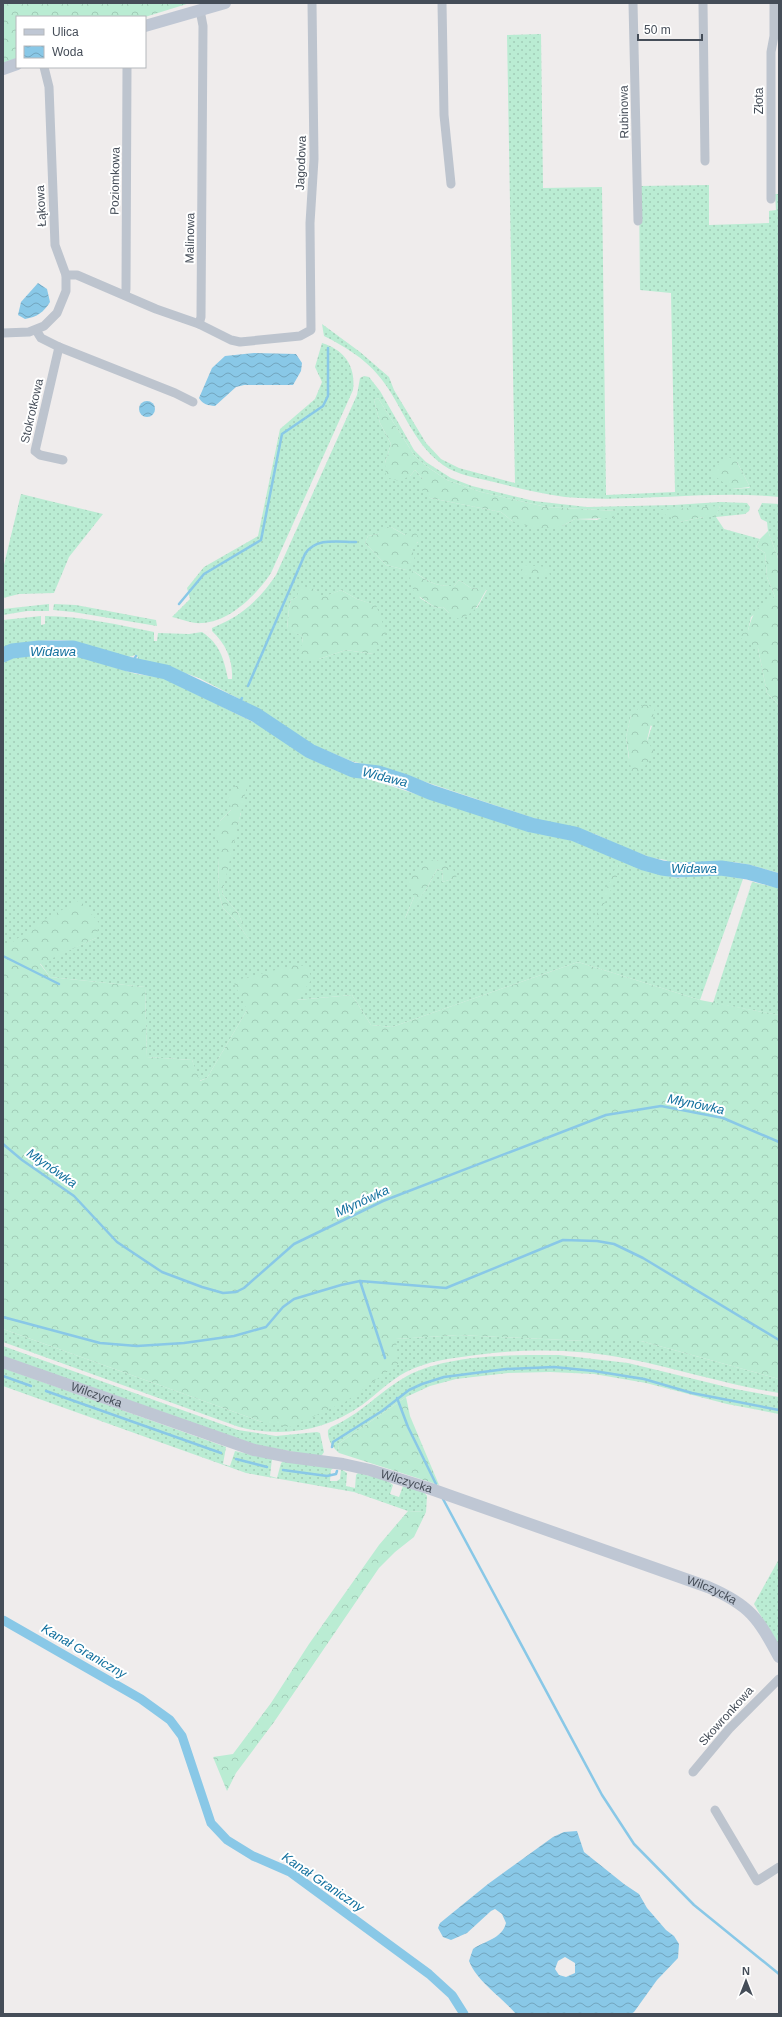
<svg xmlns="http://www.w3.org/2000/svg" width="782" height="2017" font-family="Helvetica,sans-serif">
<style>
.grass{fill:url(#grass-dots);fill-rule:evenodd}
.forest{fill:url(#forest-crowns)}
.water{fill:url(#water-waves);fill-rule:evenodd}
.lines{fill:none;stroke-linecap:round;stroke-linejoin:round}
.stream{stroke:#89c8e7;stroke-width:2.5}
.canal{stroke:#89c8e7;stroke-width:9}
.river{stroke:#89c8e7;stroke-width:15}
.street{stroke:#bdc4ce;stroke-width:9}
.secondary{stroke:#bfc7d4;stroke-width:12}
.labels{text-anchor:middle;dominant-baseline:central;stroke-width:4;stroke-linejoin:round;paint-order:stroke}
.street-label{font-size:12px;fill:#454d58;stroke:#fff}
.water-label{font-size:13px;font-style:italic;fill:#12709e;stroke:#fff}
</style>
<defs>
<pattern id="grass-dots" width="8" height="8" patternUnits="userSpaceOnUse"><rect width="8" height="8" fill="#baecd3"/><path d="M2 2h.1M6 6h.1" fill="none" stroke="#a1ccb7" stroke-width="1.8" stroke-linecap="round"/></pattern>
<pattern id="forest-crowns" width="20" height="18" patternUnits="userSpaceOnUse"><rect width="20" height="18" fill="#baecd3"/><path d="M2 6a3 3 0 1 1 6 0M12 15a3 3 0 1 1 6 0" fill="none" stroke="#a1ccb7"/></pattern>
<pattern id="water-waves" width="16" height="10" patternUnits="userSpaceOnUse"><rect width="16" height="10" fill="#89c8e7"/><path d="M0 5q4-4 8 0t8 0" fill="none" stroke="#72a5be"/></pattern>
</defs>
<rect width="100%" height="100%" fill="#efecec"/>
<!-- grass -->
<g class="grass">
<path d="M541,34L543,188L602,187L606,495L675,492L671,293L640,290L639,186L709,185V225L769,223V211L776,210L775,194H779V497C708,490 636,503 565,497C541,494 517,488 494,482C477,478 457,475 443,465C410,441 403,404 378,375C364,358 344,346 324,336L322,324L360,352L389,377L394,390L426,443L441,459L459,468L515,483L507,35ZM737,462L750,487L749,488L732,489Z"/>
<path d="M322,343C345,350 356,367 353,390L271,573C257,594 230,622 202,623C193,624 181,619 172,617L190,599L187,588L204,567L258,536L280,429L315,399L322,382L315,367Z"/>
<path d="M364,376L369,377L380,391L414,450L426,462L451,478L472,486L534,501L587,507L674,505L720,502L747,503L750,507L749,511L745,514L716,517L724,529L760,539L756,547L765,553L767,577L775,597L751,617L748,631L758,648L767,693L779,705V873L751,865L734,862L670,863L666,860L652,858L623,847L595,834L545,822L396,772L351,761L304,741L249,704L199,678L168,667L137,660L138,657L135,655C123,662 94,647 80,643C55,636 28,643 3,647V620L41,616V625L45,624V616C82,616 118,625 154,632V641H157L158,633L189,634L202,632C220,644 224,659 228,679H232C233,660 226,644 212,631V628C218,625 224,623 229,620C249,609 264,593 276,575L357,395L360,378ZM378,398L414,455L426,466L447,480L481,492L546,507L616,511L597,520L575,519L562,526L512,521L501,512L430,498L423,479L415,470L410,476L385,463L391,444L380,423L374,400ZM720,506L716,516L704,517L679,522ZM391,527L418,542C409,547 408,560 406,570L386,565L365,543L368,536L378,534ZM413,571C428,581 435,587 454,586L459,580L471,588L487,590L477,608L449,613L443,607L436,608L420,598ZM314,589L322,598L341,590L357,599L375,605L373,654L346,650L319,659L303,643L302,636L287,628L289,608L291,600ZM631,715L652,726L647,741L629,759L626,737Z"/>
<polygon points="21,494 103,514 69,557 54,593 19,594 3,598 3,569"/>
<polygon points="762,503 779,504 779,561 768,531 767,522 761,519 758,511"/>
<polygon points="49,604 49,611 27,611 3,615 3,609"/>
<polygon points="54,604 76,605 156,620 157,626 73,612 53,610"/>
<path d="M61,651L136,674L164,678L263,727L317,762L365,778L536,832L586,844L647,871L676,878L717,874L743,879L700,1000L578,962L392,1027L371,1025L352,995L296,1000L247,1010L207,1078L199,1081L192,1060L147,1057L145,987L50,977L40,963L96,938L3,949V663L15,657ZM231,810L241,813L231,848L222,894L238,913L250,941L236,921L223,908L218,890L220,821ZM437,860L456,878L442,882L443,871L437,869L427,888L405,918L414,897Z"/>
<polygon points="752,882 779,888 779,1015 713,1003"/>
<path d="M3,1329L262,1422L395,1339L458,1335L585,1341H641L779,1379V1393C728,1385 679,1369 629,1359C579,1349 526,1348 476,1355C452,1358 427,1361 406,1372C389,1381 377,1394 362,1405C326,1431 282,1438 239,1427L3,1342Z"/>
<polygon points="3,1346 238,1430 276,1436 317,1432 320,1433 324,1452 322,1455 310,1455 257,1445 3,1357"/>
<path d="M559,1355L628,1363L735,1389L779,1397V1414L727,1404L646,1383L594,1374L550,1372L508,1373L456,1379L430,1386L406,1397L338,1444L339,1453C332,1447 327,1439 328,1430L331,1427C360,1415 380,1391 407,1376C448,1354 513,1355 559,1355Z"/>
<polygon points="3,1368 226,1447 223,1464 230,1466 235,1451 272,1459 270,1476 277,1478 281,1463 284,1461 334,1468 331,1470 330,1481 337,1481 340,1479 341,1469 347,1473 346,1486 355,1488 356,1475 358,1473 386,1480 393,1485 390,1494 399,1497 403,1486 424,1492 427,1496 426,1512 408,1511 354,1492 246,1473 3,1386"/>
<polygon points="779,1559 779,1647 754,1604"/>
</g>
<!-- forest -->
<g class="forest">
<polygon points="3,3 190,3 145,17 17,17 17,58 3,63"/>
<polygon points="378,398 414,455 426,466 447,480 481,492 546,507 616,511 613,518 575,519 562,526 551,529 535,528 512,521 501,512 430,498 420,488 423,479 415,470 410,476 399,481 386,477 385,463 391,444 380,423 374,400"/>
<polygon points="727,456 737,462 750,487 732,489 712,474 716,467"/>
<polygon points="720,506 716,517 704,517 679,522 657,510"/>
<polygon points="386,527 391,527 405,535 410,531 415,532 420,539 411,550 415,555 413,564 406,570 386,565 365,543 368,536 378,534"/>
<path d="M768,531L779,561V705L767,693L758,648L737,636L748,631C752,613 758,605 775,597L767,577L765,553L756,547L760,539Z"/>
<polygon points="524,565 547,567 550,575 535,577 520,576"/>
<path d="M413,571C427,581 436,587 454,586L459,580L471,588L487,589C476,606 479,611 459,619L449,613L443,607L436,608L414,593L409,576Z"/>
<polygon points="302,586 314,589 323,597 341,590 357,599 376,605 386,632 381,643 373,654 346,650 319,659 302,659 298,651 303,643 302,636 287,629 289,608 291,600 297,597 299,589"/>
<polygon points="644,704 655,708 647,740 655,754 645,766 632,776 626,737 631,715"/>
<polygon points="245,778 248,782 222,894 238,913 252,944 236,921 223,908 218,890 219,849 216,838 220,821 231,810 228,793"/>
<polygon points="437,860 453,869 457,878 442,882 443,871 437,869 427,888 404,921 414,897 408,881 424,861"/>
<polygon points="618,863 617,877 587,940 612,875"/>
<polygon points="80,900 99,923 96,938 40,964 50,977 145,987 147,1057 192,1060 200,1081 207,1078 247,1010 233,981 295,965 307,966 312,979 297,1000 352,995 371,1025 392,1027 578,962 700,1000 779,1015 779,1379 641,1341 585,1341 458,1335 396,1339 398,1364 345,1402 290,1427 262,1422 3,1329 3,949 40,922"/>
<polygon points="406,1397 410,1416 439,1485 339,1453 338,1444"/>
<polygon points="408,1511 426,1512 414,1537 395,1552 379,1568 274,1722 236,1773 227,1791 213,1757 233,1754 271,1703 309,1644 379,1545"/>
</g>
<!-- water -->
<g class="water">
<path d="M38,283L47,289L50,302C44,312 37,317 25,319L18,315L21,302Z"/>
<path d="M254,353L296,354L302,363L301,371L293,385H244L236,387L215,406C208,405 203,405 199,398L212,368L225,356Z"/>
<circle cx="147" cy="409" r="8"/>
<path d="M577,1831L584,1852L624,1884L639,1894L647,1908L666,1930L674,1936L679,1944L678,1958L657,1980L634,2012L631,2014H516C501,1996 478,1983 469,1961L473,1949C484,1941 502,1939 506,1923L502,1914L495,1909L491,1911L467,1933L451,1940L443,1937L438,1928L440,1923L488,1884L553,1837L564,1832ZM565,1957L575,1963V1973L566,1977L559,1975L555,1969L558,1961Z"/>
</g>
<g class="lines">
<!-- stream -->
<g class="stream">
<polyline points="179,604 204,574 261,540 282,434 323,406 328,396 328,348"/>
<polyline points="131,665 136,656"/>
<path d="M248,686L305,554C316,537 338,542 356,542"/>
<polyline points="238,706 242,698"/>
<polyline points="3,956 59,984"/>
<polyline points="3,1144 22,1160 74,1196 117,1242 162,1272 202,1287 223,1293 236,1292 244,1288 294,1244 383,1201 606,1115 661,1106 723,1118 779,1142"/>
<polyline points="360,1281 385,1358"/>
<polyline points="3,1317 100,1343 137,1346 184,1343 234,1336 266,1327 283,1307 294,1299 341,1285 360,1281 446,1288 563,1240 597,1241 614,1244 643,1258 779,1340"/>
<polyline points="3,1376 31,1386"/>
<polyline points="46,1391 221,1453"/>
<polyline points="397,1398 408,1427 436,1484"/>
<polyline points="332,1447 333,1442 382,1411 409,1390 422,1384 444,1377 506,1369 554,1367 594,1371 644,1379 692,1393 779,1410"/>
<polyline points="236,1459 267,1467"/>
<polyline points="283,1470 327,1476 336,1474 337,1471"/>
<polyline points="443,1499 602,1795 634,1844 694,1905 779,1974"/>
</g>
<!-- canal -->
<polyline class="canal" points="3,1620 141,1699 170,1720 182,1736 211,1823 227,1840 253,1856 290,1872 429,1974 452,1995 464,2014"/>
<!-- river -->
<polyline class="river" points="3,655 12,651 39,648 73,648 128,664 166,672 256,715 310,751 353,770 378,773 406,782 430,792 531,825 575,834 644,863 662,868 677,870 721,868 748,872 779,881"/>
<!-- street -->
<g class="street">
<polyline points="442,3 444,115 451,184"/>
<polyline points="633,3 638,221"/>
<polyline points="703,3 705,161"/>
<polyline points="771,199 771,52 774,36 774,3"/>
<polyline points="66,275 77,275 156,309 199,324 201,317 203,26 200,10"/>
<polyline points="125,295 126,289 127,67"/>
<polyline points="199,324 231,340 240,342 300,336 311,330 310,223 314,159 312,3"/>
<polyline points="36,330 41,338 59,347 175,393 193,402"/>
<polyline points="3,333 29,332 44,326 57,313 66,291 66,275 55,245 49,87 44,67"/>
<polyline points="59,347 35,451 40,455 63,460"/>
<polyline points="693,1772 729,1729 779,1679"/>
<polyline points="715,1810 757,1881 779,1867"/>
</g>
<!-- secondary -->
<g class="secondary">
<polyline points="145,26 225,3"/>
<polyline points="3,69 17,64"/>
<path id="s1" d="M3,1362L254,1450L289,1457L343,1464L370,1470L431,1489L708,1587C750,1605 758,1618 779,1657"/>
</g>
</g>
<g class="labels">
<!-- street labels -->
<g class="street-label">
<text transform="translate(759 101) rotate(-90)">Złota</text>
<text transform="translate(624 112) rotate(-91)">Rubinowa</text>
<text transform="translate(301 163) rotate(-88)">Jagodowa</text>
<text transform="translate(115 181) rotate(-89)">Poziomkowa</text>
<text transform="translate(41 206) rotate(-93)">Łąkowa</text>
<text transform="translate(190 238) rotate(-89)">Malinowa</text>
<text transform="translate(32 411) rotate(-77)">Stokrotkowa</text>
<text stroke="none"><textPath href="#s1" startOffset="99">Wilczycka</textPath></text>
<text stroke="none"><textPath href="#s1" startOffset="422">Wilczycka</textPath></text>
<text stroke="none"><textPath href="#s1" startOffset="746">Wilczycka</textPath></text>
<text transform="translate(726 1716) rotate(-48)">Skowronkowa</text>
</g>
<!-- water labels -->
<g class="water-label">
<text x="53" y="651">Widawa</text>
<text transform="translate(385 777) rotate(14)">Widawa</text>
<text x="694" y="868">Widawa</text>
<text transform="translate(696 1104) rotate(12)">Młynówka</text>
<text transform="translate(52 1168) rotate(35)">Młynówka</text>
<text transform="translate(362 1201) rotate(-25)">Młynówka</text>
<text transform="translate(84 1651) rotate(30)">Kanał Graniczny</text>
<text transform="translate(323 1882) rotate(34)">Kanał Graniczny</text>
</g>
</g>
<!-- border -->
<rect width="782" height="2017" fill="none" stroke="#454d58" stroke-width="8"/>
<!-- legend -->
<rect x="16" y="16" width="130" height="52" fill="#ffffff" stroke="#b5b8bc"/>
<rect x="24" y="29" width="20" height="6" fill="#bfc7d4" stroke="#b5b8bc"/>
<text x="52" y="36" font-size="12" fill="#454d58">Ulica</text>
<rect x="24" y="46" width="20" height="12" fill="url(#water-waves)" stroke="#b5b8bc"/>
<text x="52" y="56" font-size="12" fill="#454d58">Woda</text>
<!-- north arrow -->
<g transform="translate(746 1981)" stroke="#ffffff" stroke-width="3" paint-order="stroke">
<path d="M0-3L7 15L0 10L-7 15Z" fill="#454d58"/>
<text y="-6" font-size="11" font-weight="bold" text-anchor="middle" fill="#454d58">N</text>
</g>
<!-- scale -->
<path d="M638 34v6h64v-6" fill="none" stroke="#454d58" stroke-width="2"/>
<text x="644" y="34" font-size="12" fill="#454d58" stroke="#ffffff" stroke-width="3" paint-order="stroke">50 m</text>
</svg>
